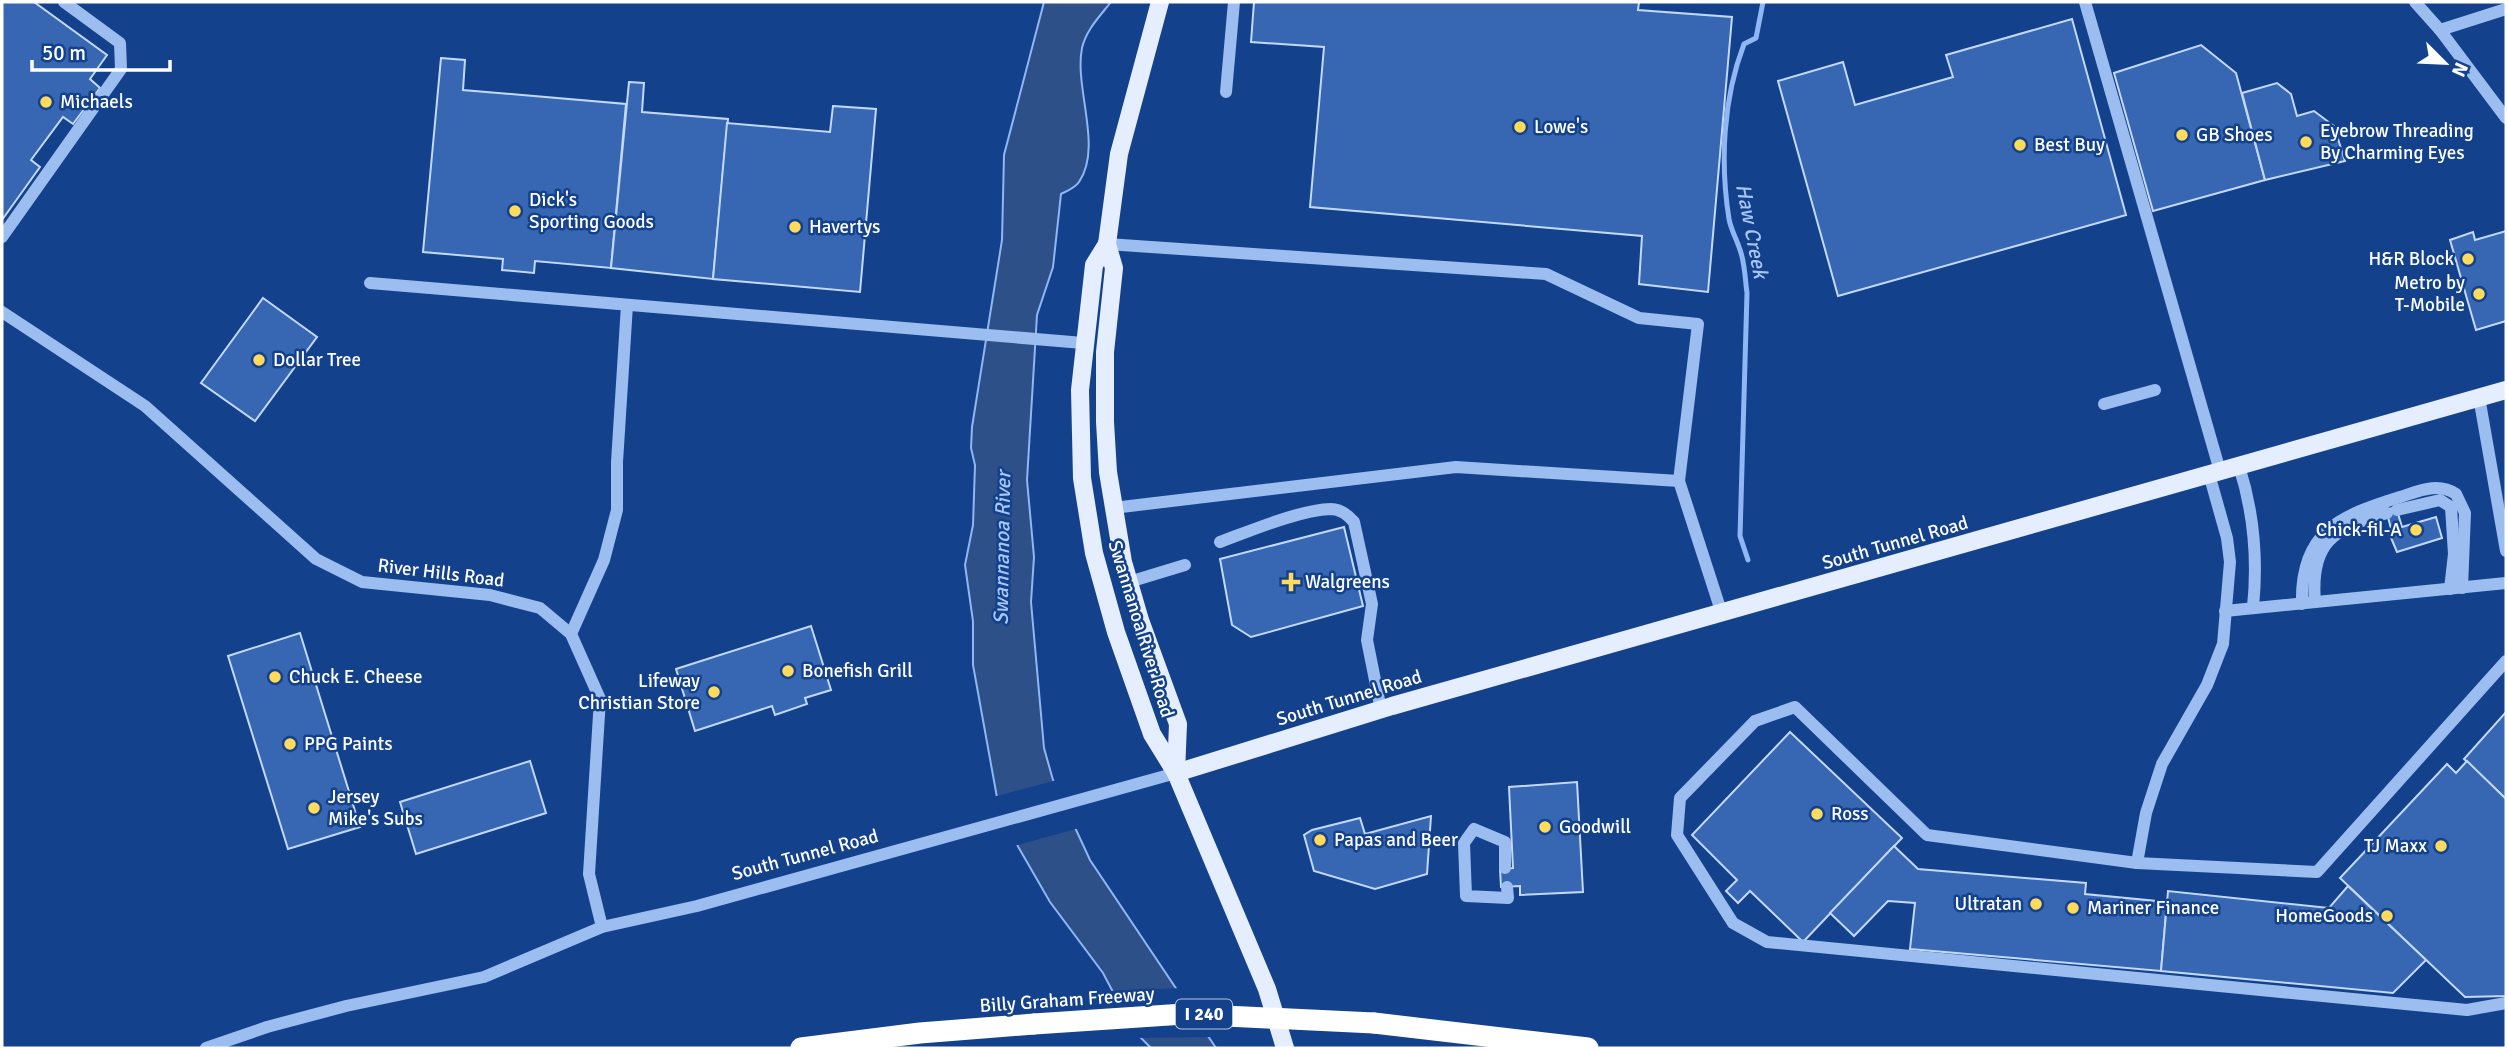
<svg xmlns="http://www.w3.org/2000/svg" width="2508" height="1050" font-family="Signika,sans-serif">
<style>
.water{fill:#2e5088;stroke:#8eb7f4;stroke-width:2}
.pier{fill:#13418c}
.lines{fill:none;stroke-linecap:round;stroke-linejoin:round}
.stream{stroke:#8eb7f4;stroke-width:5}
.building{fill:#3767b3;stroke:#c3d9fc;stroke-width:2}
.minor{stroke:#9cbdf0;stroke-width:12}
.major{stroke:#e5eeff;stroke-width:18}
.highway{stroke:#fff;stroke-width:21}
.highway-bridge{stroke:#fff;stroke-width:21}
.poi-dot{fill:#ffda5b;stroke:#13418c;stroke-width:2.5}
.labels{text-anchor:middle;dominant-baseline:central;stroke-width:5;stroke-linejoin:round;paint-order:stroke}
.shield{fill:#13418c;stroke:#b8c6dc;stroke-width:2}
.shield-label{font-size:18px;font-weight:bold;fill:#fff}
.poi-label{font-size:19px;fill:#fff;stroke:#13418c;text-anchor:start}
.street-label{font-size:19px;fill:#fff;stroke:#13418c}
.water-label{font-size:21px;font-style:italic;fill:#a8c7f8;stroke:#13418c}
</style>
<rect width="100%" height="100%" fill="#13418c"/>
<!-- water -->
<path class="water" d="M1044,2H1111C1100,16 1086,30 1082,48C1074,88 1103,147 1079,182C1075,188 1067,191 1061,194L1053,267L1037,315L1027,480L1034,557L1031,602L1044,748L1053,780L1090,860L1216,1048H1151L1133,1030L1103,973L1050,902L1016,843L998,803L973,665V621L965,565L973,525L975,465L971,448L972,427L1002,240L1004,155Z"/>
<!-- pier -->
<g class="pier">
<polygon points="1057,780 1079,828 1014,846 993,797"/>
<polygon points="1182,988 1213,1037 1135,1038 1110,991"/>
</g>
<g class="lines">
<!-- stream -->
<path class="stream" d="M1748,560L1740,536L1747,293C1745,279 1745,263 1740,250C1737,240 1731,230 1729,219C1720,162 1723,99 1744,44L1756,38L1763,2"/>
</g>
<!-- building -->
<g class="building">
<polygon points="2,2 34,2 107,55 90,79 100,88 73,124 63,117 31,160 40,167 2,220"/>
<polygon points="1254,2 1639,2 1638,10 1732,17 1708,292 1639,284 1642,236 1310,207 1324,47 1251,42"/>
<polygon points="2072,19 2126,215 1838,296 1778,81 1843,62 1855,105 1953,77 1946,55"/>
<polygon points="2201,45 2236,73 2265,180 2153,211 2114,73"/>
<polygon points="441,58 465,60 463,90 626,104 611,268 535,261 534,273 502,270 503,259 423,252"/>
<polygon points="629,82 644,83 642,112 728,119 713,279 611,268"/>
<polygon points="2277,83 2291,94 2297,116 2314,111 2334,126 2345,161 2265,180 2242,93"/>
<polygon points="833,106 876,109 860,292 713,279 727,123 830,132"/>
<polygon points="2506,231 2506,321 2476,330 2450,240 2473,232 2475,240"/>
<polygon points="263,298 317,337 255,421 201,383"/>
<polygon points="2396,507 2402,527 2436,517 2442,538 2397,552 2389,533 2392,532 2386,510"/>
<polygon points="1344,527 1363,606 1251,637 1232,625 1220,559"/>
<polygon points="811,626 831,690 805,698 807,704 775,715 772,706 695,731 676,669"/>
<polygon points="300,633 360,827 288,849 228,656"/>
<polygon points="2506,712 2506,799 2464,759"/>
<polygon points="1790,732 1902,838 1803,942 1750,891 1738,903 1726,891 1737,880 1692,835"/>
<polygon points="530,761 546,813 416,854 400,802"/>
<polygon points="2467,761 2506,799 2506,996 2465,997 2340,878 2447,764 2456,773"/>
<polygon points="1577,782 1583,892 1520,895 1520,886 1501,887 1500,869 1513,868 1509,787"/>
<polygon points="1431,816 1427,874 1375,889 1314,871 1304,835 1312,830 1360,818 1365,834"/>
<polygon points="1894,846 1918,869 2086,883 2085,894 2167,902 2161,971 1910,949 1915,903 1888,901 1854,936 1830,913"/>
<polygon points="2348,886 2426,960 2393,993 2161,971 2168,891 2329,908"/>
</g>
<g class="lines">
<!-- minor -->
<g class="minor">
<polyline points="2085,2 2220,471"/>
<polyline points="2415,2 2440,30"/>
<polyline points="2506,9 2440,30 2506,118"/>
<polyline points="1226,92 1234,2"/>
<polyline points="2,237 121,69 120,43 64,2"/>
<polyline points="1107,244 1546,274 1639,318 1698,324 1679,481 1722,614"/>
<polyline points="370,283 1083,343"/>
<polyline points="2,312 145,406 316,559 362,582 490,595 540,608 571,634 600,699 589,874 602,927"/>
<polyline points="2479,397 2506,551"/>
<polyline points="2104,404 2155,390"/>
<path d="M2239,466C2254,513 2258,558 2253,607"/>
<polyline points="1113,508 1456,467 1679,481"/>
<polyline points="2397,510 2440,500 2451,507 2454,554 2450,589"/>
<path d="M1220,542C1250,531 1299,510 1331,509C1341,509 1348,515 1354,522L1372,604L1367,640L1381,710"/>
<polyline points="1129,582 1185,565"/>
<path d="M2315,602C2310,543 2333,528 2387,513"/>
<path d="M2302,604C2300,532 2339,516 2400,497C2419,491 2438,482 2456,494L2465,513L2462,588"/>
<polyline points="2225,611 2506,583"/>
<polyline points="571,634 604,560 617,510 617,462 627,305"/>
<polyline points="2506,661 2317,872 2137,863 1927,835 1795,707 1755,721 1680,798 1677,835 1733,923 1767,942 2467,1010 2506,1003"/>
<polyline points="2137,863 2146,813 2162,764 2207,685 2223,644 2230,562 2227,538 2209,474"/>
<polyline points="1505,868 1505,842 1474,829 1464,843 1466,896 1508,898 1507,887"/>
<polyline points="206,1048 267,1027 346,1006 484,977 602,927 697,906 1176,773"/>
</g>
<!-- major -->
<g class="major">
<polyline points="1160,2 1119,154 1107,244 1114,268 1105,352 1105,422 1108,472 1123,562 1140,620 1178,724 1176,773"/>
<polyline points="1107,244 1094,265 1080,390 1082,478 1094,553 1116,632 1152,734 1176,773 1267,989 1285,1048"/>
<polyline points="1176,773 1392,706 2506,390"/>
</g>
<!-- highway -->
<g class="highway">
<polyline points="1374,1023 1588,1048"/>
<polyline points="801,1048 920,1033 1034,1024"/>
</g>
<!-- highway-bridge -->
<polyline class="highway-bridge" points="1034,1024 1184,1014 1374,1023"/>
</g>
<!-- markers -->
<g class="poi-dot">
<circle cx="46" cy="102" r="7"/>
<circle cx="1520" cy="127" r="7"/>
<circle cx="2182" cy="135" r="7"/>
<circle cx="2306" cy="142" r="7"/>
<circle cx="2020" cy="145" r="7"/>
<circle cx="515" cy="211" r="7"/>
<circle cx="795" cy="227" r="7"/>
<circle cx="2468" cy="259" r="7"/>
<circle cx="2479" cy="294" r="7"/>
<circle cx="259" cy="360" r="7"/>
<circle cx="2416" cy="530" r="7"/>
<path d="M1287.5 571.5h7v7h7v7h-7v7h-7v-7h-7v-7h7z"/>
<circle cx="788" cy="671" r="7"/>
<circle cx="275" cy="677" r="7"/>
<circle cx="714" cy="692" r="7"/>
<circle cx="290" cy="744" r="7"/>
<circle cx="314" cy="808" r="7"/>
<circle cx="1817" cy="814" r="7"/>
<circle cx="1545" cy="827" r="7"/>
<circle cx="1320" cy="840" r="7"/>
<circle cx="2441" cy="846" r="7"/>
<circle cx="2036" cy="904" r="7"/>
<circle cx="2073" cy="908" r="7"/>
<circle cx="2387" cy="916" r="7"/>
</g>
<g class="labels">
<!-- shield labels -->
<rect class="shield" x="1176" y="999.5" width="56" height="29" rx="5"/>
<g class="shield-label">
<text x="1204" y="1014">I 240</text>
</g>
<!-- poi labels -->
<g class="poi-label">
<text x="60" y="102">Michaels</text>
<text x="1534" y="127">Lowe's</text>
<text x="2320" y="131">Eyebrow Threading<tspan x="2320" dy="22">By Charming Eyes</tspan></text>
<text x="2196" y="135">GB Shoes</text>
<text x="2034" y="145">Best Buy</text>
<text x="529" y="200">Dick's<tspan x="529" dy="22">Sporting Goods</tspan></text>
<text x="809" y="227">Havertys</text>
<text x="2454" y="259" text-anchor="end">H&amp;R Block</text>
<text x="2465" y="283" text-anchor="end">Metro by<tspan x="2465" dy="22">T-Mobile</tspan></text>
<text x="273" y="360">Dollar Tree</text>
<text x="2402" y="530" text-anchor="end">Chick-fil-A</text>
<text x="1305" y="582">Walgreens</text>
<text x="802" y="671">Bonefish Grill</text>
<text x="289" y="677">Chuck E. Cheese</text>
<text x="700" y="681" text-anchor="end">Lifeway<tspan x="700" dy="22">Christian Store</tspan></text>
<text x="304" y="744">PPG Paints</text>
<text x="328" y="797">Jersey<tspan x="328" dy="22">Mike's Subs</tspan></text>
<text x="1831" y="814">Ross</text>
<text x="1559" y="827">Goodwill</text>
<text x="1334" y="840">Papas and Beer</text>
<text x="2427" y="846" text-anchor="end">TJ Maxx</text>
<text x="2022" y="904" text-anchor="end">Ultratan</text>
<text x="2087" y="908">Mariner Finance</text>
<text x="2373" y="916" text-anchor="end">HomeGoods</text>
</g>
<!-- street labels -->
<g class="street-label">
<text transform="translate(1895 543) rotate(-16)">South Tunnel Road</text>
<text transform="translate(441 573) rotate(7)">River Hills Road</text>
<text transform="translate(1141 629) rotate(73)">Swannanoa River Road</text>
<text transform="translate(1349 698) rotate(-17)">South Tunnel Road</text>
<text transform="translate(805 855) rotate(-15)">South Tunnel Road</text>
<text transform="translate(1067 1000) rotate(-4)">Billy Graham Freeway</text>
</g>
<!-- water labels -->
<g class="water-label">
<text transform="translate(1752 231) rotate(79)">Haw Creek</text>
<text transform="translate(1002 548) rotate(-89)">Swannanoa River</text>
</g>
</g>
<!-- border -->
<rect width="2508" height="1050" fill="none" stroke="#ffffff" stroke-width="7"/>
<!-- north arrow -->
<g transform="translate(2445 63) rotate(114)" stroke="#13418c" stroke-width="5" paint-order="stroke">
<path d="M0-5L12 26L0 18L-12 26Z" fill="#ffffff"/>
<text y="-10" font-size="19" font-weight="bold" text-anchor="middle" fill="#ffffff">N</text>
</g>
<!-- scale -->
<path d="M32 60v10h138v-10" fill="none" stroke="#ffffff" stroke-width="3.5"/>
<text x="42" y="60" font-size="21" fill="#ffffff" stroke="#13418c" stroke-width="5" paint-order="stroke">50 m</text>
</svg>
